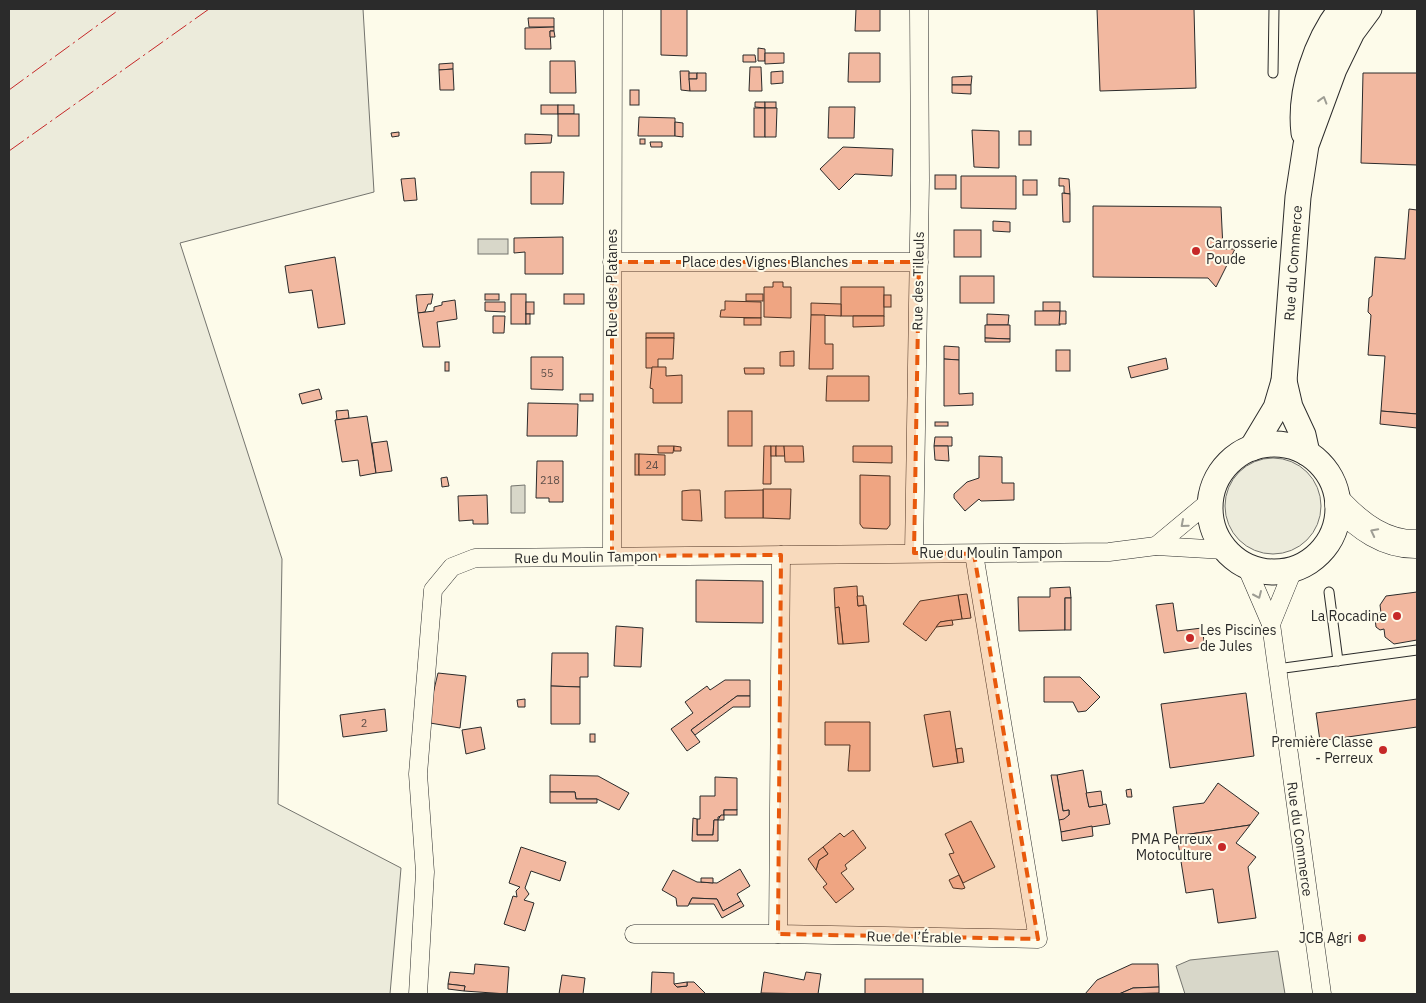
<svg xmlns="http://www.w3.org/2000/svg" width="1426" height="1003" font-family="'IBM Plex Sans',sans-serif">
<style>
.green{fill:#ecebdb;stroke:#74746e}
.water{fill:#d8d7c9;stroke:#74746e}
.building{fill:#f2b8a0;stroke:#2b2b2b}
.lines{fill:none;stroke-linecap:round;stroke-linejoin:round}
.lane-casing{stroke:#2b2b2b;stroke-width:11}
.street-casing{stroke:#2b2b2b;stroke-width:19}
.secondary-casing{stroke:#2b2b2b;stroke-width:27}
.highway-casing{stroke:#2b2b2b;stroke-width:29}
.lane{stroke:#fdfbea;stroke-width:9}
.street{stroke:#fdfbea;stroke-width:18}
.secondary{stroke:#fdfbea;stroke-width:25}
.highway{stroke:#fdfbea;stroke-width:28}
.power{stroke:#c62828;stroke-width:1;stroke-dasharray:18 4 2.5 4;stroke-linecap:butt}
.oneway{stroke:#9e9d94}
.marked{fill:#e8590c;fill-opacity:0.2;stroke:#e8590c;stroke-width:4;stroke-dasharray:10 6;stroke-linejoin:round}
.poi-dot{fill:#c62828;stroke:#fdfbea;stroke-width:2}
.labels{text-anchor:middle;dominant-baseline:central;stroke-width:4;stroke-linejoin:round;paint-order:stroke}
.number-label{font-size:11px;fill:#5d4e48}
.poi-label{font-size:14px;fill:#2b2b2b;stroke:#fdfbea;text-anchor:end}
.street-label{font-size:14px;fill:#2b2b2b;stroke:#fdfbea}
</style>
<rect width="100%" height="100%" fill="#fdfbea"/>
<!-- green -->
<g class="green">
<polygon points="9,9 363,9 374,192 180,243 282,559 278,804 401,868 390,994 9,994"/>
<circle cx="1273" cy="506" r="48"/>
</g>
<!-- water -->
<g class="water">
<rect x="478" y="239" width="30" height="15"/>
<polygon points="525,485 525,513 511,513 511,486"/>
<polygon points="1278,951 1285,994 1185,994 1176,966 1190,960"/>
</g>
<!-- building -->
<g class="building">
<polygon points="661,9 687,9 687,56 661,55"/>
<polygon points="856,9 880,9 880,31 855,31"/>
<polygon points="1097,9 1194,9 1196,88 1100,91"/>
<polygon points="528,18 554,18 554,27 529,27"/>
<polygon points="554,27 554,31 550,31 551,49 525,49 525,28"/>
<polygon points="550,31 554,31 555,37 550,37"/>
<polygon points="758,48 765,49 765,61 758,61"/>
<polygon points="765,53 784,53 784,63 765,64"/>
<polygon points="849,53 880,53 880,82 848,82"/>
<polygon points="743,55 755,55 756,62 743,62"/>
<polygon points="550,61 575,61 576,93 550,93"/>
<polygon points="453,63 453,69 439,70 439,64"/>
<polygon points="750,67 761,67 762,91 749,91"/>
<polygon points="453,69 454,90 440,90 439,70"/>
<polygon points="680,71 689,71 690,91 681,90"/>
<polygon points="783,71 783,83 771,84 771,72"/>
<rect x="689" y="73" width="8" height="6"/>
<polygon points="697,73 706,73 706,91 690,91 689,79 697,79"/>
<polygon points="1363,73 1417,73 1417,165 1361,163"/>
<polygon points="972,76 971,85 952,85 952,77"/>
<polygon points="952,85 971,85 971,94 952,93"/>
<rect x="630" y="90" width="9" height="15"/>
<polygon points="755,102 765,102 765,108 755,107"/>
<rect x="765" y="102" width="11" height="6"/>
<rect x="541" y="105" width="17" height="9"/>
<rect x="558" y="105" width="16" height="9"/>
<polygon points="829,107 855,107 854,138 828,138"/>
<rect x="754" y="108" width="11" height="29"/>
<polygon points="765,108 777,108 776,137 765,137"/>
<rect x="558" y="114" width="21" height="22"/>
<polygon points="639,117 675,118 675,136 638,136"/>
<polygon points="675,122 683,123 683,137 675,136"/>
<polygon points="972,130 999,131 999,168 974,167"/>
<rect x="1019" y="131" width="12" height="14"/>
<polygon points="399,132 399,136 392,137 391,133"/>
<polygon points="525,134 552,135 551,143 525,144"/>
<rect x="640" y="139" width="5" height="5"/>
<polygon points="650,142 662,142 662,147 651,147"/>
<polygon points="843,147 893,149 892,176 855,174 839,190 820,169"/>
<polygon points="531,172 564,172 563,204 531,204"/>
<rect x="935" y="175" width="21" height="14"/>
<polygon points="961,176 1016,176 1016,209 961,208"/>
<polygon points="415,178 417,200 404,201 401,179"/>
<polygon points="1059,178 1069,179 1070,194 1064,193 1064,186 1059,186"/>
<rect x="1023" y="180" width="14" height="15"/>
<polygon points="1062,193 1070,194 1070,222 1063,222"/>
<polygon points="1093,206 1221,207 1223,249 1235,249 1216,287 1208,278 1093,277"/>
<polygon points="1409,209 1417,210 1417,414 1381,411 1385,356 1368,355 1371,315 1368,312 1369,298 1372,296 1375,257 1405,259"/>
<polygon points="993,221 1010,222 1010,232 993,231"/>
<rect x="954" y="230" width="27" height="27"/>
<polygon points="563,237 563,274 525,274 525,252 514,253 514,238"/>
<polygon points="335,257 345,324 318,328 312,290 289,293 285,266"/>
<rect x="960" y="276" width="34" height="27"/>
<polygon points="773,282 783,282 783,287 791,287 791,318 764,317 764,287 773,287"/>
<rect x="841" y="287" width="43" height="29"/>
<polygon points="433,294 431,304 428,304 425,312 418,313 416,295"/>
<rect x="485" y="294" width="14" height="6"/>
<rect x="511" y="294" width="15" height="30"/>
<rect x="564" y="294" width="20" height="10"/>
<rect x="746" y="294" width="17" height="7"/>
<rect x="884" y="295" width="7" height="12"/>
<polygon points="455,300 457,319 437,322 440,347 423,347 418,313 434,311 434,307 442,305 442,302"/>
<polygon points="725,301 761,302 761,318 720,317 721,310 725,310"/>
<polygon points="485,302 505,302 505,312 485,311"/>
<rect x="526" y="302" width="8" height="12"/>
<rect x="1043" y="302" width="17" height="9"/>
<polygon points="811,303 841,304 841,316 811,315"/>
<rect x="1035" y="311" width="25" height="14"/>
<polygon points="1060,311 1066,311 1066,324 1059,324"/>
<rect x="526" y="314" width="4" height="10"/>
<polygon points="987,314 1009,315 1008,325 987,325"/>
<polygon points="811,315 825,315 825,344 833,344 833,369 809,369"/>
<polygon points="493,316 505,316 504,333 493,333"/>
<polygon points="853,316 884,316 884,326 853,327"/>
<rect x="744" y="318" width="17" height="7"/>
<polygon points="985,325 1010,325 1010,339 985,338"/>
<rect x="646" y="333" width="28" height="5"/>
<polygon points="646,338 674,338 673,359 658,359 658,368 646,368"/>
<polygon points="985,338 1010,339 1010,342 985,342"/>
<polygon points="944,346 959,347 959,360 944,359"/>
<rect x="1056" y="350" width="14" height="21"/>
<polygon points="794,351 794,366 780,366 780,352"/>
<polygon points="531,357 563,357 563,390 531,389"/>
<polygon points="1166,358 1168,369 1131,378 1128,367"/>
<polygon points="944,359 959,360 959,394 973,393 973,405 944,406"/>
<rect x="445" y="362" width="4" height="9"/>
<polygon points="652,367 666,367 666,376 682,375 682,403 653,403 653,389 650,388"/>
<polygon points="744,368 764,368 764,374 745,374"/>
<polygon points="827,376 869,376 869,401 826,401"/>
<polygon points="319,389 322,399 302,404 299,394"/>
<rect x="580" y="394" width="13" height="7"/>
<polygon points="528,403 578,404 577,436 527,436"/>
<polygon points="348,410 349,418 337,420 336,411"/>
<rect x="728" y="411" width="24" height="35"/>
<polygon points="1381,411 1417,414 1417,428 1380,424"/>
<polygon points="367,416 376,473 360,476 358,460 342,462 335,420"/>
<rect x="935" y="422" width="13" height="4"/>
<polygon points="935,437 952,437 952,446 934,446"/>
<polygon points="387,441 392,471 376,473 372,443"/>
<polygon points="658,446 674,446 673,453 658,453"/>
<polygon points="674,446 681,447 681,451 674,451"/>
<polygon points="764,446 771,446 771,484 763,484"/>
<rect x="771" y="446" width="5" height="10"/>
<polygon points="776,446 784,446 785,456 776,456"/>
<polygon points="784,446 803,446 804,462 785,462"/>
<polygon points="853,446 892,446 892,463 853,462"/>
<polygon points="934,446 948,446 949,461 935,460"/>
<rect x="635" y="454" width="4" height="21"/>
<polygon points="639,454 665,455 665,475 639,475"/>
<polygon points="979,456 1002,457 1002,483 1014,483 1014,500 981,501 979,499 965,511 954,498 954,494 967,482 979,478"/>
<polygon points="537,461 563,461 563,502 549,502 549,498 536,498"/>
<polygon points="860,475 890,476 890,525 887,529 863,528 860,524"/>
<polygon points="447,477 449,486 442,487 441,478"/>
<polygon points="763,489 791,489 790,519 763,518"/>
<polygon points="691,490 700,490 702,521 682,520 682,491"/>
<polygon points="763,490 763,518 725,518 725,491"/>
<polygon points="487,495 488,524 473,524 473,520 459,521 458,496"/>
<polygon points="696,580 763,581 763,623 696,622"/>
<polygon points="857,586 858,606 866,605 869,642 843,644 839,607 835,608 834,588"/>
<polygon points="1070,587 1071,598 1065,598 1065,630 1019,631 1018,597 1050,597 1050,588"/>
<polygon points="1417,592 1417,640 1394,644 1385,637 1384,629 1380,630 1376,627 1375,618 1378,613 1381,613 1380,605 1386,596"/>
<polygon points="967,594 971,618 962,619 958,595"/>
<polygon points="958,595 962,619 940,622 926,641 903,624 920,601"/>
<polygon points="857,596 863,596 864,605 858,606"/>
<rect x="1065" y="598" width="6" height="32"/>
<polygon points="1173,603 1177,631 1202,628 1205,647 1164,653 1156,605"/>
<polygon points="839,607 843,644 838,644 835,608"/>
<polygon points="952,620 953,625 936,627 940,622"/>
<polygon points="616,626 643,628 641,667 614,666"/>
<polygon points="552,653 588,653 588,677 580,677 580,687 551,686"/>
<polygon points="438,673 466,676 460,728 430,723 431,702"/>
<polygon points="1044,677 1080,677 1100,697 1086,711 1078,712 1073,702 1044,702"/>
<polygon points="725,680 750,680 750,696 737,696 691,730 700,742 687,751 671,729 693,713 685,702 707,686 710,690"/>
<polygon points="551,686 580,687 580,724 551,724"/>
<polygon points="1246,693 1254,756 1170,768 1161,704"/>
<polygon points="737,696 750,696 750,707 733,707 695,735 691,730"/>
<polygon points="525,699 525,707 518,707 517,700"/>
<polygon points="1417,699 1417,727 1320,741 1316,713"/>
<polygon points="385,709 387,731 343,737 340,715"/>
<polygon points="950,711 958,763 933,767 924,715"/>
<polygon points="825,722 870,722 870,771 848,771 850,745 825,745"/>
<polygon points="481,727 485,749 466,754 462,730"/>
<rect x="590" y="734" width="5" height="8"/>
<polygon points="962,748 964,762 958,763 956,749"/>
<polygon points="1083,770 1089,807 1106,804 1110,824 1061,832 1059,820 1069,815 1069,810 1063,811 1057,775"/>
<polygon points="550,775 598,776 629,793 619,810 597,799 576,799 575,792 550,792"/>
<polygon points="1051,775 1057,775 1063,811 1069,810 1069,815 1064,819 1059,820"/>
<polygon points="715,777 737,778 737,810 724,810 724,815 718,817 718,820 714,820 713,835 697,835 697,819 700,819 700,796 715,796"/>
<polygon points="1218,783 1259,813 1250,825 1177,836 1173,807 1204,803"/>
<polygon points="1131,789 1132,797 1127,797 1126,790"/>
<polygon points="1101,791 1103,805 1089,807 1086,793"/>
<polygon points="550,792 575,792 576,799 597,799 597,803 550,803"/>
<rect x="724" y="810" width="13" height="5"/>
<polygon points="721,815 724,815 724,820 718,820"/>
<polygon points="693,818 697,819 697,835 713,835 714,820 718,820 718,841 692,841"/>
<polygon points="971,821 995,867 963,883 949,854 954,853 945,834"/>
<polygon points="1250,825 1236,843 1256,857 1248,867 1256,918 1218,923 1213,889 1186,893 1177,836"/>
<polygon points="1092,826 1093,836 1062,841 1061,832"/>
<polygon points="853,830 866,848 845,865 847,869 841,873 854,889 836,903 823,887 827,884 816,870 819,860 828,854 823,847 840,833 844,837"/>
<polygon points="521,847 566,862 560,881 531,871 525,888 529,894 524,900 534,903 525,931 504,924 513,896 517,897 516,891 520,887 509,883"/>
<polygon points="823,847 828,854 819,860 816,870 808,859"/>
<polygon points="740,869 750,886 737,894 741,901 723,911 717,899 692,898 688,906 677,906 676,898 662,890 673,870 697,882 717,883"/>
<polygon points="959,875 965,888 962,889 953,888 949,880"/>
<polygon points="701,878 713,878 713,883 701,882"/>
<polygon points="692,898 717,899 723,911 741,901 744,906 722,918 714,904 689,904"/>
<polygon points="475,964 509,967 507,994 464,991 465,986 448,984 450,972 474,974"/>
<polygon points="1132,964 1158,964 1159,987 1133,988 1119,994 1085,994 1097,980"/>
<polygon points="652,972 674,973 674,984 677,987 687,986 687,982 694,982 706,994 651,994"/>
<polygon points="764,972 804,980 806,972 821,974 818,994 761,993"/>
<polygon points="562,975 585,978 583,994 559,994"/>
<rect x="865" y="979" width="58" height="15"/>
<polygon points="687,982 687,986 677,987 674,984"/>
<polygon points="448,984 465,986 464,991 448,989"/>
<polygon points="1159,987 1159,993 1119,994 1133,988"/>
</g>
<g class="lines">
<!-- lane casing -->
<g class="lane-casing">
<g id="lane">
<polyline points="1273,73 1274,9"/>
<polyline points="1329,592 1338,661"/>
<polyline points="1277,669 1417,650"/>
</g>
</g>
<!-- street casing -->
<g class="street-casing">
<g id="street">
<polyline points="612,262 919,262"/>
<polyline points="1156,546 1210,501"/>
<polyline points="914,553 920,180 919,9"/>
<polyline points="781,555 778,934 1038,939 974,554"/>
<polyline points="612,556 613,9"/>
<polyline points="1246,566 1271,624 1322,994"/>
<polyline points="1271,624 1293,570"/>
<polyline points="634,934 778,934"/>
<polyline points="418,994 425,872 418,774 433,590 452,567 475,558 1109,552 1156,546 1225,550"/>
</g>
</g>
<!-- secondary casing -->
<g class="secondary-casing">
<g id="secondary">
<path d="M1304,133C1299,91 1316,42 1341,9"/>
<polyline points="1284,381 1290,407 1303,435 1307,453"/>
<circle cx="1274" cy="508" r="64"/>
<polyline points="1252,448 1276,408 1284,381 1298,197 1306,145 1334,69 1352,32 1369,9"/>
</g>
</g>
<!-- highway casing -->
<g class="highway-casing">
<path id="highway" d="M1339,504C1360,526 1385,545 1417,544"/>
</g>
<!-- lane -->
<use href="#lane" class="lane"/>
<!-- street -->
<use href="#street" class="street"/>
<!-- secondary -->
<use href="#secondary" class="secondary"/>
<!-- highway -->
<use href="#highway" class="highway"/>
<!-- power -->
<g class="power">
<polyline points="9,90 120,9"/>
<polyline points="9,151 209,9"/>
</g>
</g>
<!-- one-way arrows -->
<defs><path id="oneway-chevron" d="M-2-3.5L2.5 0L-2 3.5" fill="none" stroke-width="1.6" stroke-linecap="round" stroke-linejoin="round" transform="scale(1.25)"/></defs>
<g class="oneway">
<use href="#oneway-chevron" transform="translate(1323 100) rotate(-73)"/>
<use href="#oneway-chevron" transform="translate(1184 524) rotate(139)"/>
<use href="#oneway-chevron" transform="translate(1374 532) rotate(-153)"/>
<use href="#oneway-chevron" transform="translate(1258 595) rotate(66)"/>
</g>
<!-- marked area -->
<path class="marked" d="M612,262H919L914,553L974,554L1038,939L778,934L781,555L612,556Z"/>
<!-- markers -->
<g class="poi-dot">
<circle cx="1196" cy="251" r="5"/>
<circle cx="1397" cy="616" r="5"/>
<circle cx="1190" cy="638" r="5"/>
<circle cx="1383" cy="750" r="5"/>
<circle cx="1222" cy="847" r="5"/>
<circle cx="1362" cy="938" r="5"/>
</g>
<g class="labels">
<!-- number labels -->
<g class="number-label">
<text x="547" y="373">55</text>
<text x="652" y="465">24</text>
<text x="550" y="480">218</text>
<text x="364" y="723">2</text>
</g>
<!-- poi labels -->
<g class="poi-label">
<text x="1206" y="243" text-anchor="start">Carrosserie<tspan x="1206" dy="16">Poude</tspan></text>
<text x="1387" y="616">La Rocadine</text>
<text x="1200" y="630" text-anchor="start">Les Piscines<tspan x="1200" dy="16">de Jules</tspan></text>
<text x="1373" y="742">Première Classe<tspan x="1373" dy="16">- Perreux</tspan></text>
<text x="1212" y="839">PMA Perreux<tspan x="1212" dy="16">Motoculture</tspan></text>
<text x="1352" y="938">JCB Agri</text>
</g>
<!-- street labels -->
<g class="street-label">
<text x="765" y="262">Place des Vignes Blanches</text>
<text transform="translate(1293 263) rotate(-86)">Rue du Commerce</text>
<text transform="translate(918 281) rotate(-89)">Rue des Tilleuls</text>
<text transform="translate(612 283) rotate(-90)">Rue des Platanes</text>
<text x="991" y="553">Rue du Moulin Tampon</text>
<text transform="translate(586 557) rotate(-1)">Rue du Moulin Tampon</text>
<text transform="translate(1300 839) rotate(82)">Rue du Commerce</text>
<text transform="translate(914 937) rotate(1)">Rue de l’Érable</text>
</g>
</g>
<!-- border -->
<rect width="1426" height="1003" fill="none" stroke="#2b2b2b" stroke-width="20"/>
</svg>
